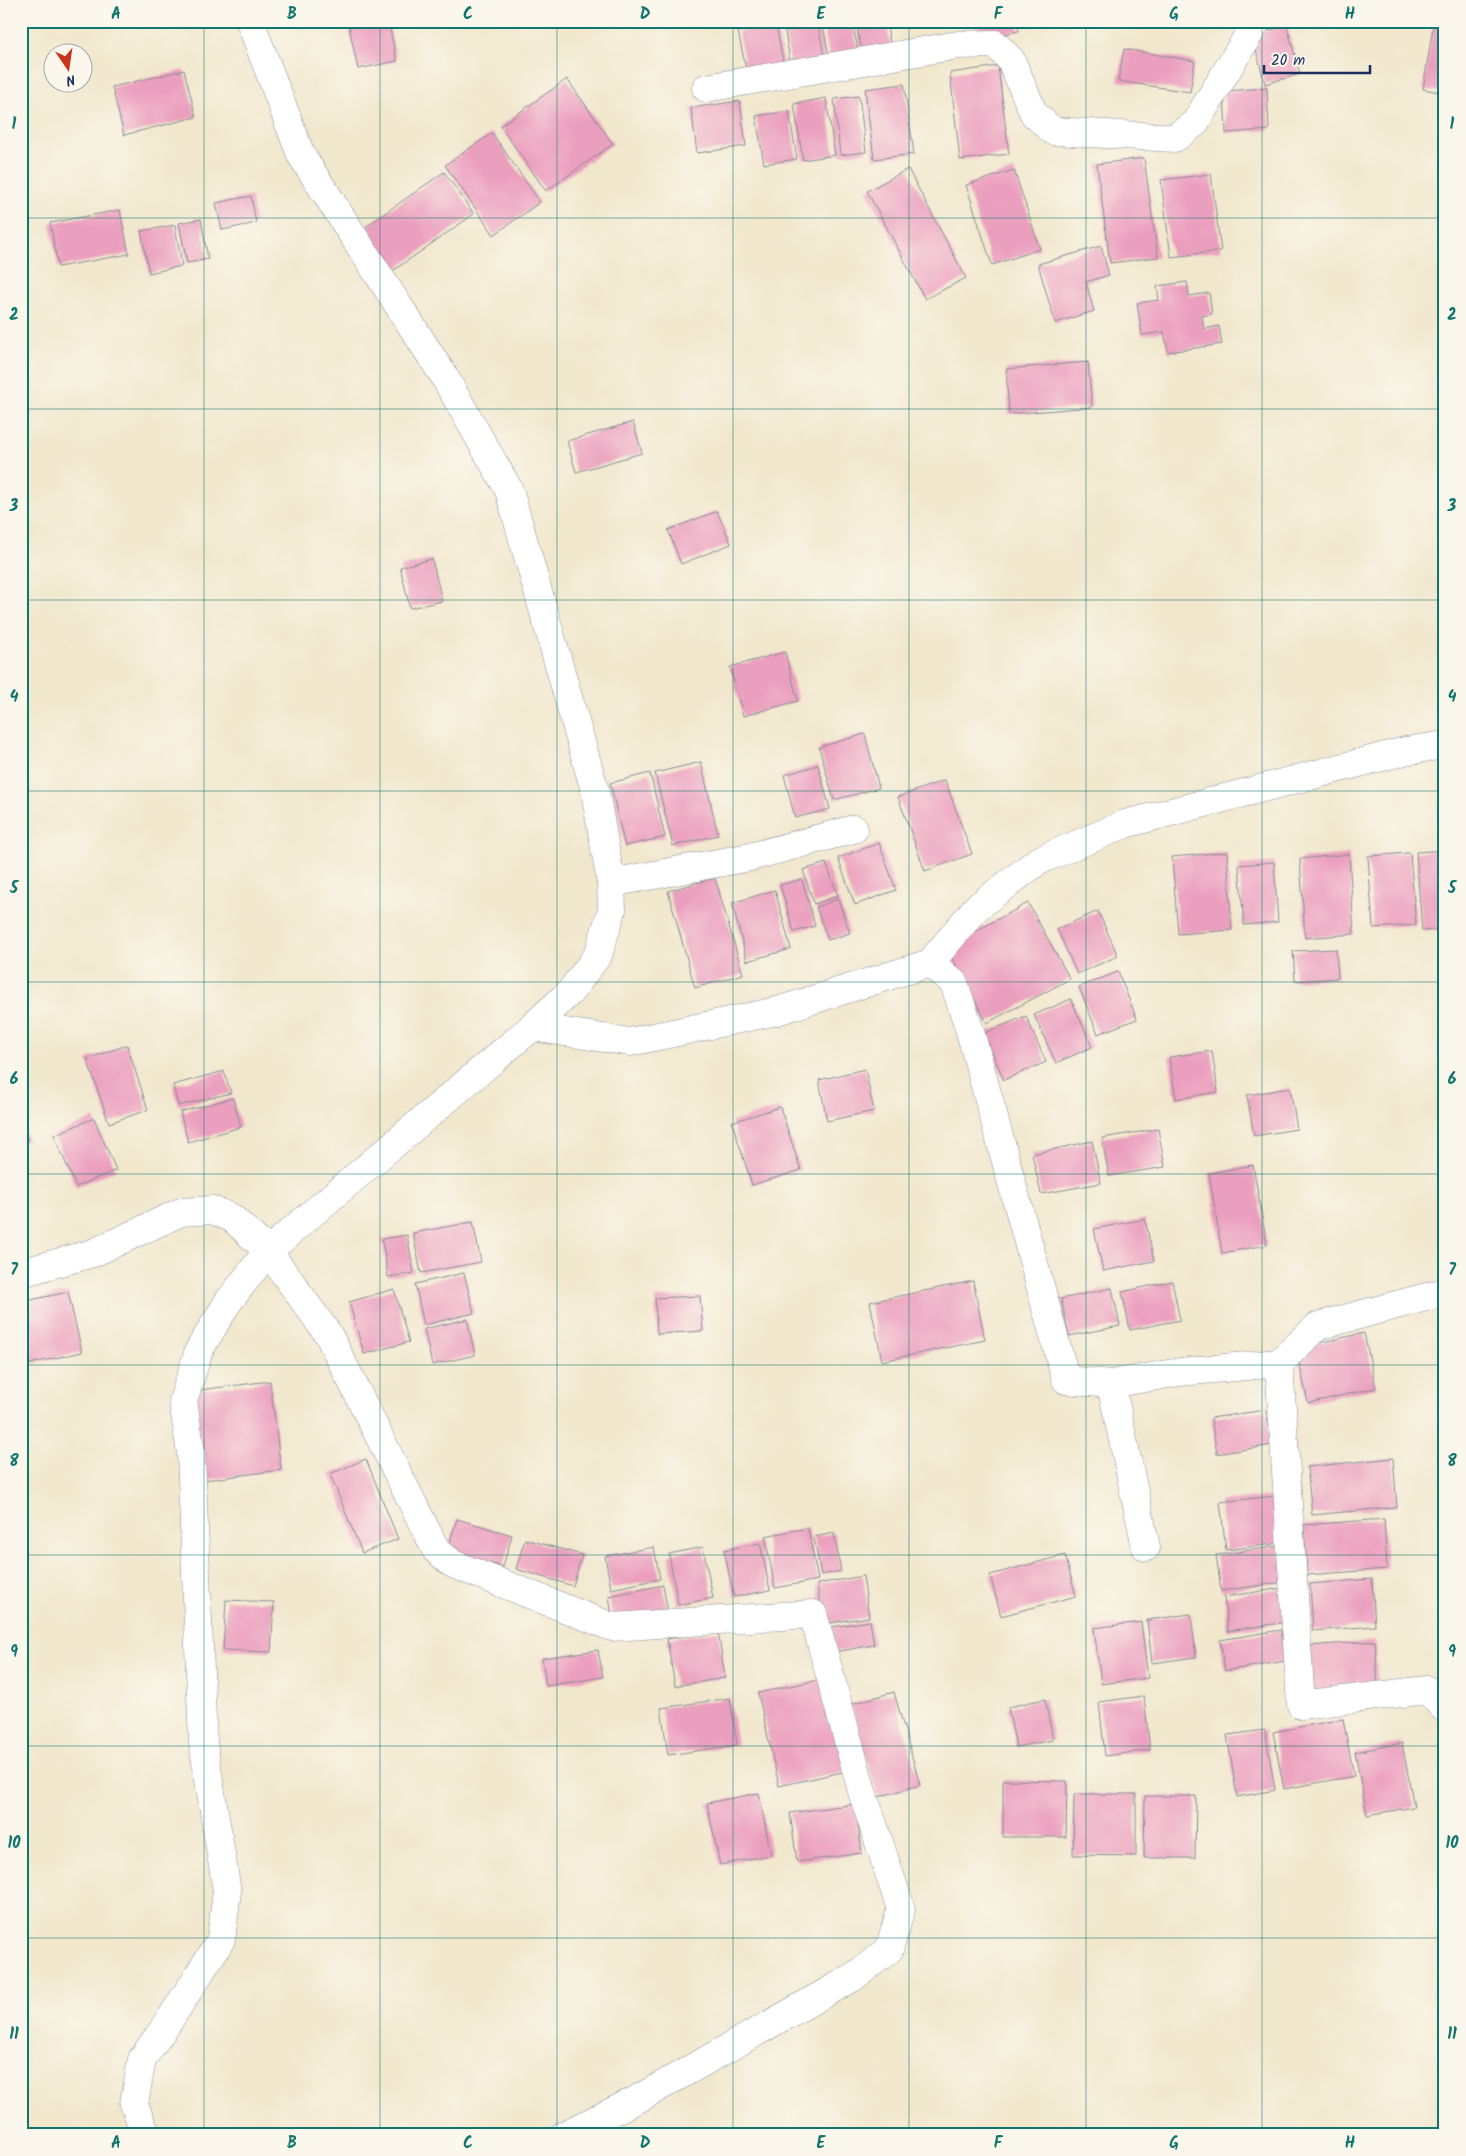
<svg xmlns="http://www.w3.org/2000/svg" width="1466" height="2156" font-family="Kalam,sans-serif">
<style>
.building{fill:#eb9fbe}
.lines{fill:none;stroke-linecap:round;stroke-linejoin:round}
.minor-casing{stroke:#868b96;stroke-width:29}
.minor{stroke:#fff;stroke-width:28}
.grid{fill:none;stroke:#0f766e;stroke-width:1;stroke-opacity:0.55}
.neatline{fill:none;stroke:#0f766e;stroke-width:2}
.grid-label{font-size:16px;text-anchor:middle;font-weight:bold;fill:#0f766e}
</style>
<rect width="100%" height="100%" fill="#fbf7ec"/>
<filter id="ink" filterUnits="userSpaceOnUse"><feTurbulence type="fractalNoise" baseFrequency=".02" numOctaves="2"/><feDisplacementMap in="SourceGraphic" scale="10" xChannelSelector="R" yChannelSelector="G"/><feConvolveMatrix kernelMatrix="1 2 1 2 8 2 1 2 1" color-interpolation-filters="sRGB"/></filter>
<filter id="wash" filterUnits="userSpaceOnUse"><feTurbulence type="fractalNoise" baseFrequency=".0096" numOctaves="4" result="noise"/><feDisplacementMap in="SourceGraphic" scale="20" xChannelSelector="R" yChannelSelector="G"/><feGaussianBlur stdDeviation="1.12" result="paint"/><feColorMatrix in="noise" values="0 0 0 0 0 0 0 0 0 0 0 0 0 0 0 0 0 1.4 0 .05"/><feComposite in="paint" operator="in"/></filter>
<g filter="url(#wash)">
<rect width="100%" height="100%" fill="#f1e7cd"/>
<g id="blocks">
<!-- building -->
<g class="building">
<polygon points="378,21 388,21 397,61 358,69 349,27"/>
<polygon points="822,21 852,21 859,55 830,61"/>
<polygon points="856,21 886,21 891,48 862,54"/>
<polygon points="977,21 1017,21 1019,31 980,39"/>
<polygon points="1434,21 1445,21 1445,93 1423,89"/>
<polygon points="818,24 825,61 791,68 785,31"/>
<polygon points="776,25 785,71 748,78 738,32"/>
<polygon points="1287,26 1300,74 1265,84 1252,35"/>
<polygon points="1124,49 1195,61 1190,92 1118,81"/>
<polygon points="998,66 1009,154 960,160 950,73"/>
<polygon points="184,70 196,117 124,135 112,87"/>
<polygon points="567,79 613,144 546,191 500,126"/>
<polygon points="904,84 914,154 874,159 865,89"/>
<polygon points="1267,88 1269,130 1226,133 1224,91"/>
<polygon points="859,96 866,152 840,155 834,99"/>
<polygon points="826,98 835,155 803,160 794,104"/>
<polygon points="740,101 746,146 697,153 691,108"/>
<polygon points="789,111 797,159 764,164 756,116"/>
<polygon points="492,133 540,202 494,235 445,165"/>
<polygon points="1144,158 1158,257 1110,263 1097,164"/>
<polygon points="908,169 966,278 925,299 867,191"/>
<polygon points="1014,170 1040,249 992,265 966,185"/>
<polygon points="444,172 474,214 387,275 358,232"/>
<polygon points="1211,174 1221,251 1171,257 1161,180"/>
<polygon points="251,196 256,223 222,230 216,203"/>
<polygon points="120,210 129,254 58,267 50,223"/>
<polygon points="201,219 208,259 187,263 179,223"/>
<polygon points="175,225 182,266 149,273 141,231"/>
<polygon points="1101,246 1109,275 1086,282 1094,311 1055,323 1038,264"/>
<polygon points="1187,282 1189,296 1209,293 1212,314 1202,316 1204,329 1219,326 1222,344 1168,352 1164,332 1142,335 1137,303 1159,300 1157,286"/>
<polygon points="1088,362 1092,407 1009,414 1006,369"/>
<polygon points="633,422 642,453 576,472 567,441"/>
<polygon points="717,511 731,544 681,564 668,530"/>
<polygon points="432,559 442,601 410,608 400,567"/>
<polygon points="785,652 798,701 743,716 730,667"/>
<polygon points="865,734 879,788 834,800 819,747"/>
<polygon points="701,762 718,835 673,846 655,773"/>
<polygon points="818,765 830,809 795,818 784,775"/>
<polygon points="650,773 665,837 625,846 610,783"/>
<polygon points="945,780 972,854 925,871 898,797"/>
<polygon points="879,843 896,890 855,905 838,858"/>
<polygon points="1445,850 1445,929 1422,931 1416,852"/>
<polygon points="1227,852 1232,930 1178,934 1172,857"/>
<polygon points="1410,853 1416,925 1373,928 1368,856"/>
<polygon points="1349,854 1354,934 1305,938 1300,859"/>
<polygon points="1274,862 1278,922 1244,925 1239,865"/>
<polygon points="826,863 838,896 814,904 803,870"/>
<polygon points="715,878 743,974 695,988 668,891"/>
<polygon points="802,879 815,926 794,932 780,885"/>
<polygon points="775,890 791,949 747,961 732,903"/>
<polygon points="838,899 850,933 828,940 816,907"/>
<polygon points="1028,903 1070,979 987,1023 946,947"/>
<polygon points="1098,911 1118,956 1077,974 1057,929"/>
<polygon points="1336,949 1338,978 1295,981 1293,951"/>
<polygon points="1118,972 1137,1019 1098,1034 1079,987"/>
<polygon points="1071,999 1092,1047 1056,1063 1034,1015"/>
<polygon points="1026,1016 1046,1062 1004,1080 984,1033"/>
<polygon points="127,1045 148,1110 109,1123 87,1059"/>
<polygon points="1212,1051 1218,1092 1176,1099 1169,1057"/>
<polygon points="865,1069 874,1111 827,1121 819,1080"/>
<polygon points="224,1071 231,1093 178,1106 173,1085"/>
<polygon points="1290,1088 1297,1129 1254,1136 1247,1095"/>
<polygon points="233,1098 241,1127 188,1142 180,1112"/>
<polygon points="780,1107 801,1170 752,1185 732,1122"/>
<polygon points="21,1116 28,1141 21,1143"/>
<polygon points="94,1118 116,1170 76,1187 54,1135"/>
<polygon points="1158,1129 1165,1167 1109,1176 1102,1138"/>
<polygon points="1092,1141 1101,1183 1041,1194 1032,1154"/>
<polygon points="1253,1165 1267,1245 1222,1253 1209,1173"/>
<polygon points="1145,1219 1154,1261 1103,1271 1094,1229"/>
<polygon points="473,1222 481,1262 421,1273 413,1233"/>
<polygon points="407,1235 414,1273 388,1277 382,1239"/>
<polygon points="464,1273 474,1313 424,1325 415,1284"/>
<polygon points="973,1281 985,1340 882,1361 870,1302"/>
<polygon points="1172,1281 1180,1320 1130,1330 1122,1292"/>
<polygon points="1112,1288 1120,1326 1069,1336 1061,1299"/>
<polygon points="394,1289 409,1342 364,1354 349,1302"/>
<polygon points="68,1292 82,1352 21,1366 21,1302"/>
<polygon points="700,1296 703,1331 657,1334 655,1298"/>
<polygon points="467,1319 475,1355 432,1365 424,1329"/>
<polygon points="1364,1333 1376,1388 1308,1403 1296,1348"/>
<polygon points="270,1381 281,1470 204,1480 192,1391"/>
<polygon points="1266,1410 1272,1445 1217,1454 1211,1418"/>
<polygon points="1393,1458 1397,1507 1312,1515 1307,1467"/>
<polygon points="366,1459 398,1539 362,1553 330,1474"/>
<polygon points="1275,1496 1281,1543 1226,1550 1220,1502"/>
<polygon points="457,1519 512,1535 503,1567 447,1551"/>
<polygon points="1384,1519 1387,1569 1307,1575 1304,1525"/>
<polygon points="808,1528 818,1580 775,1588 765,1536"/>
<polygon points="834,1533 841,1571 821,1575 814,1537"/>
<polygon points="525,1539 582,1555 573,1586 516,1569"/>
<polygon points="760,1543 770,1590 734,1597 724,1550"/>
<polygon points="1279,1546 1284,1582 1221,1591 1216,1555"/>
<polygon points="654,1547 660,1579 611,1589 605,1556"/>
<polygon points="703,1547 713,1598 678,1605 669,1554"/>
<polygon points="1065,1555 1076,1596 1001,1616 990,1575"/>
<polygon points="863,1576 869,1617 823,1624 817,1584"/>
<polygon points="1372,1579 1375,1626 1313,1631 1310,1584"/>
<polygon points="663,1585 668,1612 613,1622 609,1596"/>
<polygon points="1282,1588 1287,1622 1228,1631 1224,1597"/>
<polygon points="226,1600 274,1602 271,1652 223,1650"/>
<polygon points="1191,1614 1196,1657 1152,1663 1147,1620"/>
<polygon points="870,1621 874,1645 829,1653 825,1628"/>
<polygon points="1141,1622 1148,1678 1101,1684 1094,1628"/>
<polygon points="1281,1630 1286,1661 1225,1671 1220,1640"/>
<polygon points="718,1631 725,1678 675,1686 667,1639"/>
<polygon points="1375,1641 1378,1688 1312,1693 1308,1646"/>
<polygon points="598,1650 603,1677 546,1686 542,1658"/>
<polygon points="827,1678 847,1771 779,1786 758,1693"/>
<polygon points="894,1692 920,1785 878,1797 851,1704"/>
<polygon points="1144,1696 1150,1750 1105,1756 1099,1702"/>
<polygon points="730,1698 737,1745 668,1755 661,1708"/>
<polygon points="1045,1699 1053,1740 1016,1747 1008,1707"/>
<polygon points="1343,1719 1354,1776 1284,1789 1273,1732"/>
<polygon points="1265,1730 1275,1790 1237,1797 1227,1735"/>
<polygon points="1402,1743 1414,1807 1367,1815 1355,1752"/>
<polygon points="1003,1780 1067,1781 1066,1837 1003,1837"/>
<polygon points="759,1793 771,1855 720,1865 707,1803"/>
<polygon points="1074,1794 1136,1794 1136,1856 1073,1855"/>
<polygon points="1145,1796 1196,1796 1195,1858 1144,1858"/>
<polygon points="855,1804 862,1853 797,1862 790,1813"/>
</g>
</g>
</g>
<g filter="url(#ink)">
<use href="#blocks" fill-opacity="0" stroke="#868b96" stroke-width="1"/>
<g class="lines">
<!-- minor casing -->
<g class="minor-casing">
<g id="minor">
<polyline points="706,88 958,45 995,44 1011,60 1034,114 1053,131 1175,138 1195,123 1257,21"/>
<polyline points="611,883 750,857 854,829"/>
<polyline points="930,963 976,908 1038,861 1125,824 1405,751 1445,745"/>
<polyline points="532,1027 630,1042 777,1011 930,963 954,983 970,1031 1066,1380 1111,1384 1180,1372 1279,1363 1301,1705 1427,1690 1445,1709"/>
<polyline points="21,1273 93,1253 181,1212 212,1210 232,1218 268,1251 328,1334 436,1550 453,1564 612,1627 813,1614 862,1791 901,1909 889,1950 852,1978 636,2100 564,2135"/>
<polyline points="1279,1363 1318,1326 1445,1292"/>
<polyline points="1111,1384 1146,1547"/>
<polyline points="146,2135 134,2104 142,2059 167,2024 221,1940 227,1891 203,1743 191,1453 183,1401 199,1350 228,1302 268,1251 532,1027 570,992 598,955 612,910 611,883 595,791 509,490 444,376 301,155 250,21"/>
</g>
</g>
<!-- minor -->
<use href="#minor" class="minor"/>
</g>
</g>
<!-- grid -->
<path class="grid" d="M204,21V2135M380,21V2135M557,21V2135M733,21V2135M909,21V2135M1086,21V2135M1262,21V2135M21,218H1445M21,409H1445M21,600H1445M21,791H1445M21,982H1445M21,1174H1445M21,1365H1445M21,1555H1445M21,1746H1445M21,1938H1445"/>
<!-- margin -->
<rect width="1466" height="2156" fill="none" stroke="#fbf7ec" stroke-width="55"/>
<!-- north arrow -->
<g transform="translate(68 68) rotate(167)"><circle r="24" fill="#fbf7ec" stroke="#a1a7b3"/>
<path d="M0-4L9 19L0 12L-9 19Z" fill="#c8321e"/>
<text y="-8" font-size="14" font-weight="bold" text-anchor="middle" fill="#1b2f5e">N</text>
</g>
<!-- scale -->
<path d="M1264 65v8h106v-8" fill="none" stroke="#1b2f5e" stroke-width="2.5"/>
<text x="1271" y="65" font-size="15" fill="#1b2f5e" stroke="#fbf7ec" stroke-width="4" paint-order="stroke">20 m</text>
<rect x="28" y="28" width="1410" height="2100" class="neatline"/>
<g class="grid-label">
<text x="116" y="19">A</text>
<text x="292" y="19">B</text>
<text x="468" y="19">C</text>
<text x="645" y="19">D</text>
<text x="821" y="19">E</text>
<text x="998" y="19">F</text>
<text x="1174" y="19">G</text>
<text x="1350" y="19">H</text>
<text x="14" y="129">1</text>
<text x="1452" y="129">1</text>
<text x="14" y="320">2</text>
<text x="1452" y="320">2</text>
<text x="14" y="511">3</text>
<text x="1452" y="511">3</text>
<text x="14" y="702">4</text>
<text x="1452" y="702">4</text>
<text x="14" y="893">5</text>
<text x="1452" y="893">5</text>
<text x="14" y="1084">6</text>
<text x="1452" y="1084">6</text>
<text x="14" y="1275">7</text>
<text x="1452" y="1275">7</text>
<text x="14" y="1466">8</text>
<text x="1452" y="1466">8</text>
<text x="14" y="1657">9</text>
<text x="1452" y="1657">9</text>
<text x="14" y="1848">10</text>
<text x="1452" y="1848">10</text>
<text x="14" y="2039">11</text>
<text x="1452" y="2039">11</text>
<text x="116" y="2148">A</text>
<text x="292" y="2148">B</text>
<text x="468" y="2148">C</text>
<text x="645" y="2148">D</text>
<text x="821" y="2148">E</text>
<text x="998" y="2148">F</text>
<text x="1174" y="2148">G</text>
<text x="1350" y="2148">H</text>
</g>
</svg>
